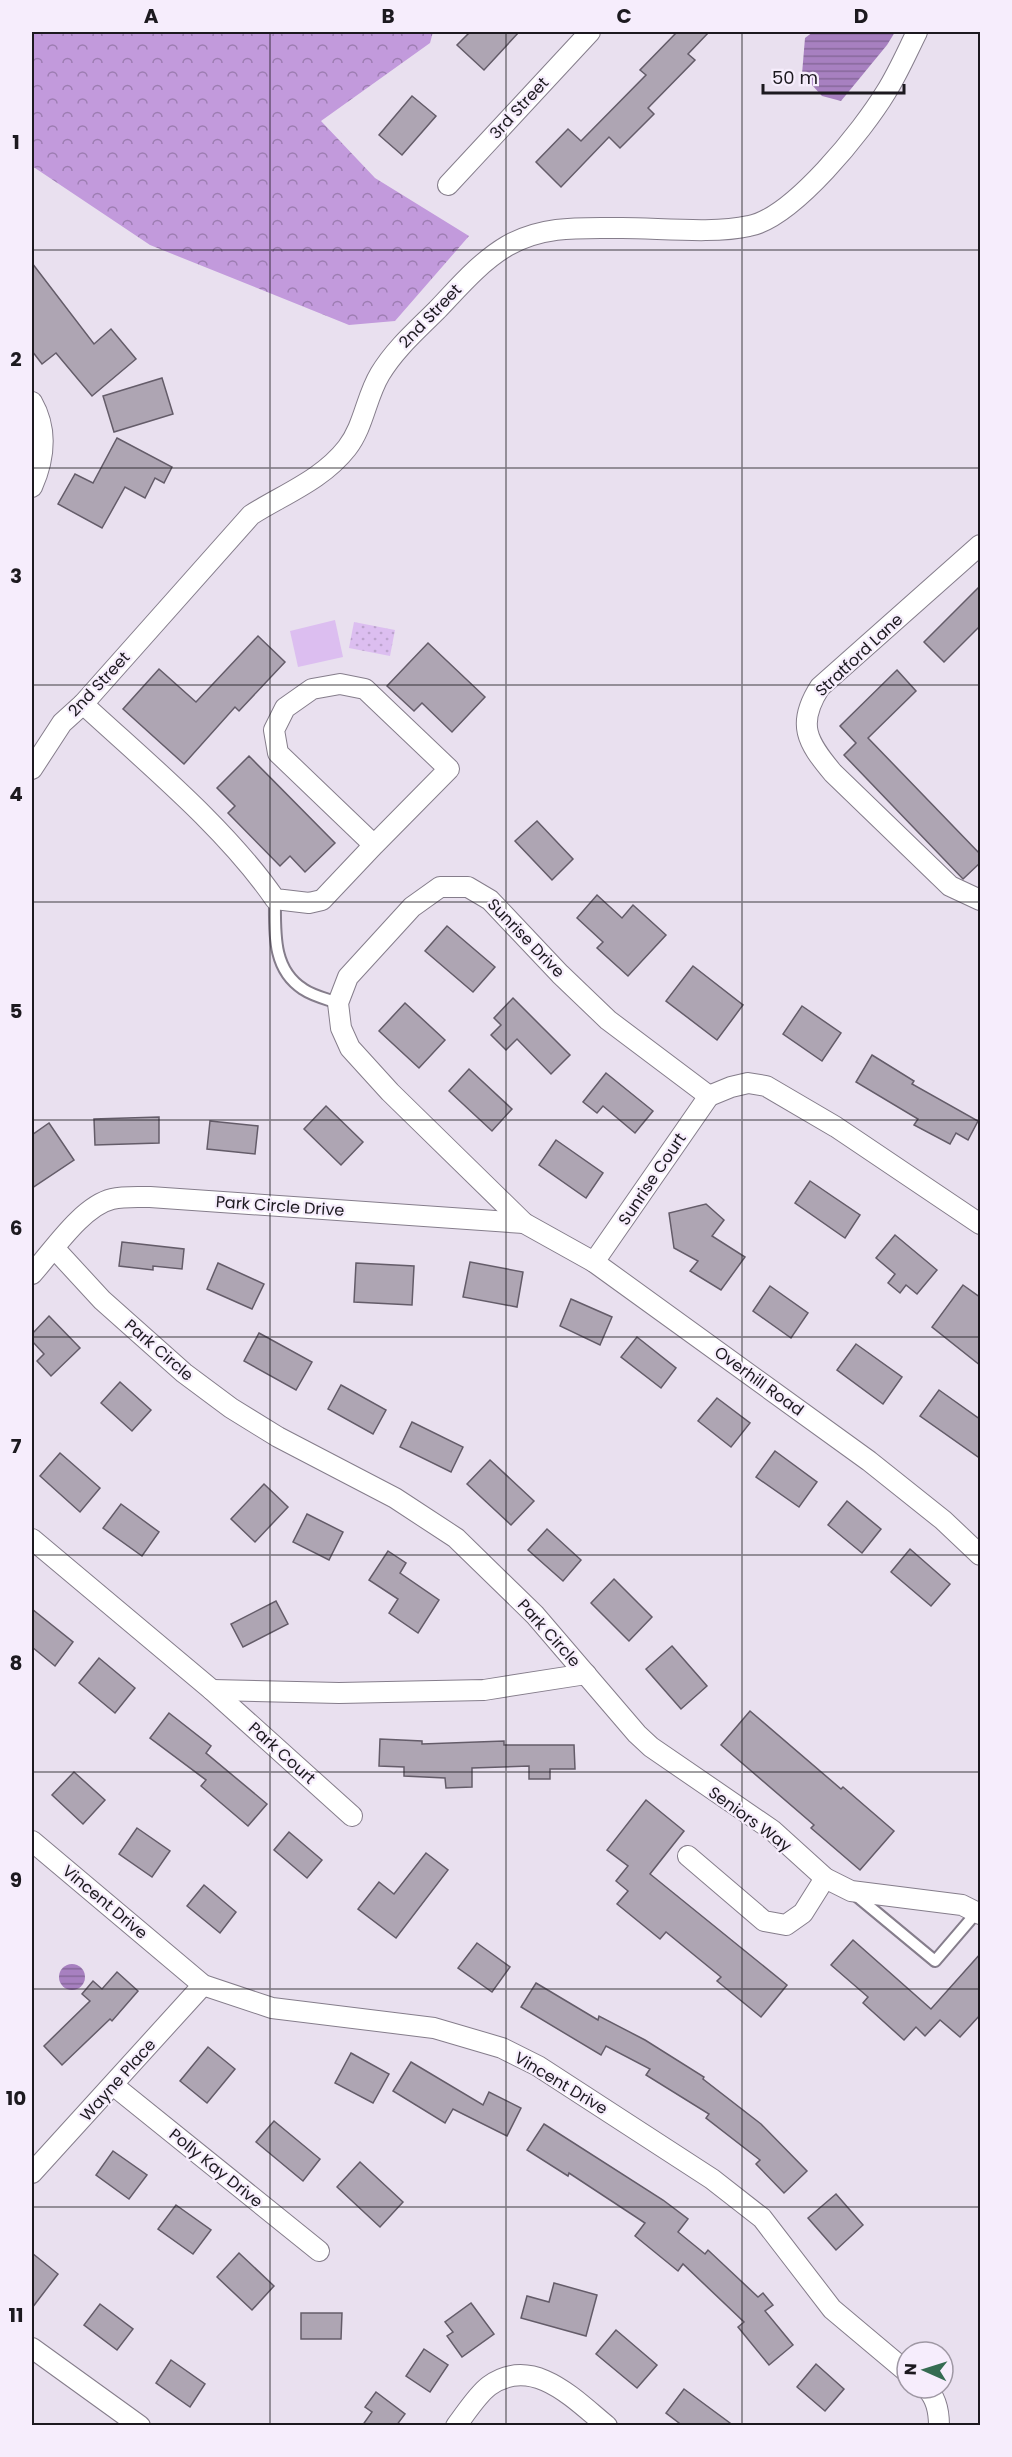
<svg xmlns="http://www.w3.org/2000/svg" width="1012" height="2457" font-family="Poppins,sans-serif">
<style>
.green{fill:url(#green-dots)}
.forest{fill:url(#forest-crowns)}
.pitch{fill:#dcbef0}
.water{fill:url(#water-rules)}
.building{fill:#aea5b3;stroke:#645c69;stroke-width:1.5}
.lines{fill:none;stroke-linecap:round;stroke-linejoin:round}
.lane-casing{stroke:#857d8b;stroke-width:14}
.street-casing{stroke:#857d8b;stroke-width:22}
.lane{stroke:#fff;stroke-width:10}
.street{stroke:#fff;stroke-width:20}
.grid{fill:none;stroke:#1c191f;stroke-width:1.5;stroke-opacity:0.55}
.labels{text-anchor:middle;dominant-baseline:central;stroke-width:4.5;stroke-linejoin:round;paint-order:stroke}
.street-label{font-size:16px;fill:#1c191f;stroke:#f6edfc}
.neatline{fill:none;stroke:#1c191f;stroke-width:2}
.grid-label{font-size:20px;text-anchor:middle;font-weight:bold;fill:#1c191f}
</style>
<defs>
<pattern id="green-dots" width="8" height="8" patternUnits="userSpaceOnUse" patternTransform="scale(1.5)"><rect width="8" height="8" fill="#dcbef0"/><path d="M2 2h.1M6 6h.1" fill="none" stroke="#bca3cd" stroke-width="1.8" stroke-linecap="round"/></pattern>
<pattern id="forest-crowns" width="20" height="18" patternUnits="userSpaceOnUse" patternTransform="scale(1.5)"><rect width="20" height="18" fill="#c29adc"/><path d="M2 6a3 3 0 1 1 6 0M12 15a3 3 0 1 1 6 0" fill="none" stroke="#9d7db2"/></pattern>
<pattern id="water-rules" width="6" height="5" patternUnits="userSpaceOnUse" patternTransform="scale(1.5)"><rect width="6" height="5" fill="#a780c0"/><path d="M0 2.5h6" fill="none" stroke="#87689b"/></pattern>
</defs>
<rect width="100%" height="100%" fill="#e9e0ef"/>
<!-- green -->
<polygon class="green" points="354,622 395,630 390,656 349,648"/>
<!-- forest -->
<polygon class="forest" points="32,32 433,32 430,43 321,121 375,178 469,236 395,321 349,325 150,245 32,166"/>
<!-- pitch -->
<polygon class="pitch" points="335,620 343,657 298,667 290,631"/>
<!-- water -->
<g class="water">
<polygon points="813,32 895,32 887,45 841,101 822,96 802,74 805,38"/>
<circle cx="72" cy="1977" r="13"/>
</g>
<!-- building -->
<g class="building">
<polygon points="470,32 519,32 484,70 457,45"/>
<polygon points="677,32 709,32 688,54 695,60 648,108 654,114 620,148 609,137 561,187 536,162 568,129 581,141 646,75 640,70"/>
<polygon points="412,96 436,116 402,155 379,135"/>
<polygon points="32,263 94,344 111,329 136,359 92,396 56,353 42,364 32,351"/>
<polygon points="162,378 173,414 114,432 103,396"/>
<polygon points="117,438 172,467 164,483 155,478 145,498 125,487 102,528 58,504 75,474 93,483"/>
<polygon points="981,585 981,625 944,662 924,642"/>
<polygon points="258,636 285,662 239,711 235,707 184,764 123,709 159,669 196,702"/>
<polygon points="428,643 485,697 452,732 422,703 414,711 387,686"/>
<polygon points="897,670 916,691 868,738 981,855 981,862 963,879 844,755 856,743 840,726"/>
<polygon points="249,756 335,843 305,872 290,856 280,866 228,813 235,806 217,788"/>
<polygon points="537,821 573,859 552,880 515,841"/>
<polygon points="597,895 622,918 633,905 666,935 628,976 597,948 603,942 577,918"/>
<polygon points="447,926 495,967 473,992 425,951"/>
<polygon points="693,966 743,1005 717,1040 666,1001"/>
<polygon points="513,998 570,1055 551,1074 517,1039 506,1050 491,1035 501,1025 494,1018"/>
<polygon points="405,1003 445,1040 419,1068 379,1031"/>
<polygon points="802,1006 841,1033 822,1061 783,1034"/>
<polygon points="872,1055 914,1081 912,1084 978,1121 968,1140 956,1133 950,1144 914,1125 918,1119 856,1082"/>
<polygon points="469,1069 512,1109 492,1131 449,1091"/>
<polygon points="606,1073 653,1111 635,1133 603,1106 597,1113 583,1102"/>
<polygon points="326,1106 363,1142 341,1165 304,1129"/>
<polygon points="159,1117 159,1143 95,1145 94,1119"/>
<polygon points="210,1121 258,1126 255,1154 207,1149"/>
<polygon points="49,1123 74,1160 32,1188 32,1135"/>
<polygon points="556,1140 603,1173 586,1198 539,1165"/>
<polygon points="810,1181 860,1215 845,1238 795,1203"/>
<polygon points="706,1204 724,1220 712,1236 745,1257 721,1290 690,1271 698,1261 674,1248 669,1213"/>
<polygon points="895,1235 937,1270 917,1294 906,1285 900,1293 888,1283 895,1274 876,1258"/>
<polygon points="122,1242 184,1249 182,1269 153,1266 153,1270 119,1266"/>
<polygon points="470,1262 523,1272 517,1307 463,1297"/>
<polygon points="218,1263 264,1284 252,1309 207,1289"/>
<polygon points="356,1263 414,1266 412,1305 354,1302"/>
<polygon points="963,1285 981,1298 981,1366 932,1327"/>
<polygon points="770,1286 808,1313 791,1338 753,1311"/>
<polygon points="571,1299 612,1317 600,1345 560,1326"/>
<polygon points="49,1316 80,1348 51,1376 37,1361 44,1354 32,1341 32,1334"/>
<polygon points="259,1333 312,1362 296,1390 244,1361"/>
<polygon points="637,1337 676,1368 661,1388 621,1357"/>
<polygon points="856,1344 902,1377 883,1404 837,1370"/>
<polygon points="120,1382 151,1410 132,1431 101,1403"/>
<polygon points="341,1385 386,1410 373,1434 328,1409"/>
<polygon points="939,1390 981,1420 981,1459 920,1416"/>
<polygon points="717,1398 750,1423 731,1447 698,1421"/>
<polygon points="412,1422 463,1447 451,1472 400,1447"/>
<polygon points="775,1451 817,1482 799,1507 756,1477"/>
<polygon points="60,1453 100,1488 80,1512 40,1476"/>
<polygon points="490,1460 534,1501 511,1525 467,1484"/>
<polygon points="264,1484 288,1507 255,1542 231,1519"/>
<polygon points="847,1501 881,1529 862,1553 828,1525"/>
<polygon points="121,1504 159,1532 142,1556 103,1528"/>
<polygon points="307,1514 343,1532 329,1560 293,1542"/>
<polygon points="547,1529 581,1560 563,1581 528,1550"/>
<polygon points="910,1549 950,1584 931,1606 891,1572"/>
<polygon points="388,1551 406,1563 400,1573 439,1600 418,1633 389,1613 398,1599 369,1580"/>
<polygon points="614,1579 652,1617 629,1641 591,1603"/>
<polygon points="276,1601 288,1624 243,1647 231,1624"/>
<polygon points="32,1609 73,1642 55,1666 32,1647"/>
<polygon points="672,1646 707,1686 681,1709 646,1669"/>
<polygon points="99,1658 135,1688 115,1713 79,1683"/>
<polygon points="750,1711 841,1789 843,1787 894,1831 860,1870 811,1828 814,1825 721,1745"/>
<polygon points="169,1713 211,1746 206,1753 267,1804 248,1826 201,1786 206,1780 150,1738"/>
<polygon points="380,1739 422,1741 422,1744 504,1741 504,1745 574,1745 575,1769 550,1769 550,1779 529,1779 529,1766 472,1768 472,1787 446,1788 445,1778 404,1776 404,1767 379,1766"/>
<polygon points="74,1772 105,1800 83,1824 52,1795"/>
<polygon points="646,1800 684,1831 650,1874 787,1985 761,2017 717,1981 721,1977 666,1932 660,1939 617,1904 628,1891 616,1881 628,1866 607,1850"/>
<polygon points="137,1828 170,1851 152,1877 119,1854"/>
<polygon points="289,1832 322,1860 307,1878 274,1850"/>
<polygon points="426,1853 448,1870 396,1938 358,1909 379,1882 394,1894"/>
<polygon points="204,1885 236,1912 220,1933 187,1906"/>
<polygon points="853,1940 931,2009 981,1953 981,2014 960,2037 940,2020 925,2036 916,2027 904,2040 863,2003 868,1997 831,1965"/>
<polygon points="477,1943 510,1967 492,1992 458,1968"/>
<polygon points="117,1972 138,1991 112,2021 110,2019 62,2065 44,2046 90,2001 82,1994 93,1981 102,1989"/>
<polygon points="536,1983 598,2020 599,2016 645,2040 704,2077 703,2079 761,2124 807,2171 784,2193 756,2164 760,2160 706,2118 709,2114 646,2075 650,2069 606,2046 601,2055 521,2007"/>
<polygon points="208,2047 235,2069 207,2103 180,2081"/>
<polygon points="351,2053 389,2074 373,2103 335,2083"/>
<polygon points="411,2062 483,2105 489,2092 521,2108 507,2136 453,2109 445,2123 393,2091"/>
<polygon points="274,2121 320,2159 303,2181 256,2142"/>
<polygon points="544,2124 663,2200 688,2219 678,2232 705,2254 708,2250 758,2297 763,2293 773,2305 765,2311 793,2345 769,2365 738,2327 744,2322 683,2264 678,2271 635,2236 645,2223 569,2173 568,2176 527,2150"/>
<polygon points="113,2151 147,2175 129,2199 96,2175"/>
<polygon points="360,2162 403,2202 380,2227 337,2187"/>
<polygon points="836,2194 863,2225 836,2250 808,2218"/>
<polygon points="176,2205 211,2230 193,2254 158,2229"/>
<polygon points="32,2253 58,2274 32,2308"/>
<polygon points="239,2253 274,2286 252,2310 217,2277"/>
<polygon points="554,2283 597,2295 586,2336 521,2318 527,2296 549,2302"/>
<polygon points="471,2303 494,2334 462,2357 447,2336 453,2332 445,2322"/>
<polygon points="100,2304 133,2329 117,2350 84,2325"/>
<polygon points="301,2313 342,2313 341,2339 301,2339"/>
<polygon points="616,2330 657,2365 637,2388 596,2354"/>
<polygon points="424,2349 448,2365 430,2392 406,2376"/>
<polygon points="171,2360 205,2384 190,2407 156,2383"/>
<polygon points="816,2364 844,2389 825,2411 797,2387"/>
<polygon points="684,2389 734,2426 683,2426 666,2413"/>
<polygon points="376,2392 405,2414 396,2426 362,2426 372,2412 365,2407"/>
</g>
<g class="lines">
<!-- lane casing -->
<g class="lane-casing">
<g id="lane">
<path d="M275,899C275,932 272,969 303,989C313,996 327,999 338,1003"/>
<polyline points="853,1893 935,1961 977,1912"/>
</g>
</g>
<!-- street casing -->
<g class="street-casing">
<g id="street">
<polyline points="448,185 590,32"/>
<path d="M32,402C48,430 45,458 32,487"/>
<path d="M980,545L820,687C796,724 807,742 833,773L950,886L980,900"/>
<path d="M83,704C147,763 226,828 275,899L309,903L322,900L374,845L278,753L274,730L285,708L312,689L340,684L365,689L449,769L374,845"/>
<path d="M32,769L62,723L83,704L251,515C284,494 322,480 347,448C364,426 366,397 380,374C395,349 417,330 437,310C459,287 480,262 507,246C543,225 582,228 622,228C659,228 714,234 749,226C793,218 863,130 886,92C898,73 907,52 917,32"/>
<polyline points="709,1096 608,1020 560,974 490,900 468,887 440,887 412,907 348,977 338,1003 341,1028 350,1048 390,1092 524,1223 594,1262 869,1461 943,1520 980,1555"/>
<polyline points="709,1096 731,1087 748,1083 766,1086 836,1127 980,1224"/>
<polyline points="55,1249 102,1300 184,1373 231,1408 278,1437 395,1498 456,1538 535,1615 637,1734 651,1747 772,1830 825,1878 851,1891 962,1905 980,1914"/>
<polyline points="594,1262 709,1096"/>
<path d="M32,1274C52,1252 82,1206 112,1199C124,1196 138,1197 150,1197L524,1223"/>
<polyline points="32,1539 212,1690 352,1816"/>
<polyline points="212,1690 339,1693 484,1690 586,1674"/>
<polyline points="32,1841 203,1985 272,2008 434,2028 502,2048 538,2066 712,2179 762,2218 832,2309 907,2372"/>
<polyline points="688,1856 764,1921 786,1925 803,1913 825,1878"/>
<polyline points="113,2085 319,2251"/>
<polyline points="32,2173 203,1985"/>
<polyline points="32,2348 140,2426"/>
<path d="M926,2388C936,2397 939,2412 939,2426"/>
<path d="M456,2426C466,2413 477,2395 489,2386C533,2354 575,2400 607,2426"/>
</g>
</g>
<!-- lane -->
<use href="#lane" class="lane"/>
<!-- street -->
<use href="#street" class="street"/>
</g>
<!-- grid -->
<path class="grid" d="M270,32V2426M506,32V2426M742,32V2426M32,250H980M32,468H980M32,685H980M32,902H980M32,1120H980M32,1337H980M32,1555H980M32,1772H980M32,1989H980M32,2207H980"/>
<g class="labels">
<!-- street labels -->
<g class="street-label">
<text transform="translate(519 108) rotate(-47)">3rd Street</text>
<text transform="translate(430 316) rotate(-46)">2nd Street</text>
<text transform="translate(859 655) rotate(-43)">Stratford Lane</text>
<text transform="translate(99 684) rotate(-47)">2nd Street</text>
<text transform="translate(526 938) rotate(46)">Sunrise Drive</text>
<text transform="translate(652 1179) rotate(-56)">Sunrise Court</text>
<text transform="translate(280 1206) rotate(4)">Park Circle Drive</text>
<text transform="translate(159 1350) rotate(41)">Park Circle</text>
<text transform="translate(759 1381) rotate(36)">Overhill Road</text>
<text transform="translate(549 1633) rotate(48)">Park Circle</text>
<text transform="translate(282 1753) rotate(42)">Park Court</text>
<text transform="translate(750 1819) rotate(36)">Seniors Way</text>
<text transform="translate(105 1902) rotate(40)">Vincent Drive</text>
<text transform="translate(118 2080) rotate(-48)">Wayne Place</text>
<text transform="translate(561 2083) rotate(31)">Vincent Drive</text>
<text transform="translate(216 2168) rotate(39)">Polly Kay Drive</text>
</g>
</g>
<!-- border -->
<rect width="1012" height="2457" fill="none" stroke="#f6edfc" stroke-width="66"/>
<!-- north arrow -->
<g transform="translate(925 2370) rotate(273)"><circle r="28" fill="#f6edfc" stroke="#9f98a4" stroke-width="1.5"/>
<path d="M0-4.5L10 22L0 15L-10 22Z" fill="#356c52"/>
<text y="-9" font-size="16" font-weight="bold" text-anchor="middle" fill="#1c191f">N</text>
</g>
<!-- scale -->
<path d="M763 84v9h141v-9" fill="none" stroke="#1c191f" stroke-width="3"/>
<text x="772" y="84" font-size="18" fill="#1c191f" stroke="#f6edfc" stroke-width="4.5" paint-order="stroke">50 m</text>
<rect x="33" y="33" width="946" height="2391" class="neatline"/>
<g class="grid-label">
<text x="151" y="23">A</text>
<text x="388" y="23">B</text>
<text x="624" y="23">C</text>
<text x="861" y="23">D</text>
<text x="16" y="149">1</text>
<text x="16" y="366">2</text>
<text x="16" y="583">3</text>
<text x="16" y="801">4</text>
<text x="16" y="1018">5</text>
<text x="16" y="1235">6</text>
<text x="16" y="1453">7</text>
<text x="16" y="1670">8</text>
<text x="16" y="1887">9</text>
<text x="16" y="2105">10</text>
<text x="16" y="2322">11</text>
</g>
</svg>
